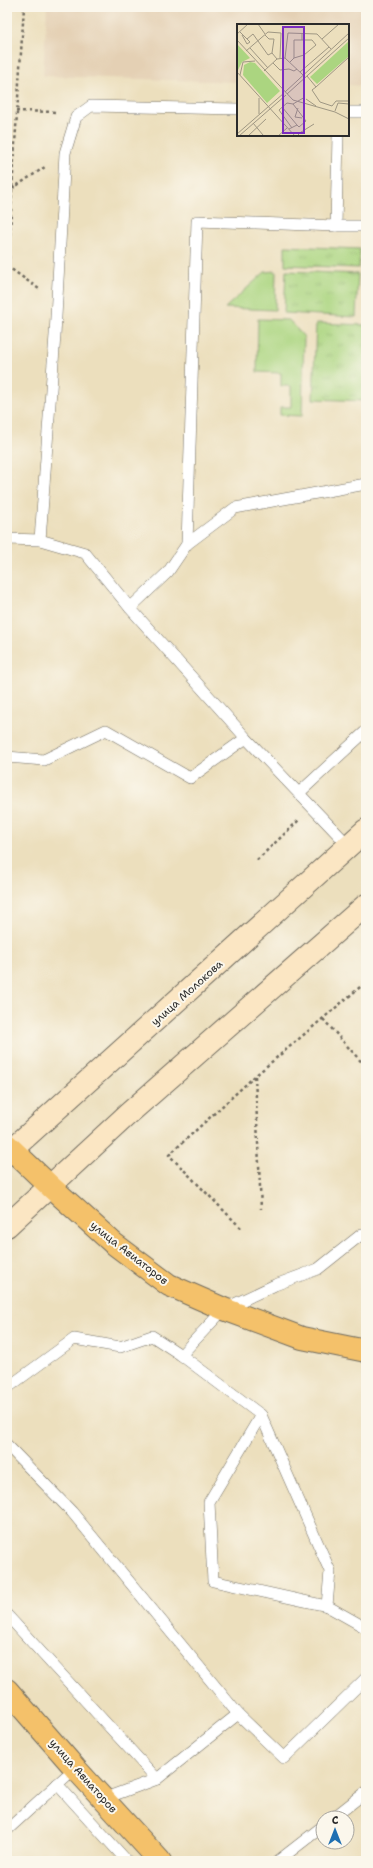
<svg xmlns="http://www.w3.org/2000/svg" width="373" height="1868" font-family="'Shantell Sans',sans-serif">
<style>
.built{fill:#e4d0b4}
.green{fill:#abd580;stroke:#6b8056}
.park{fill:url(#park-tufts);stroke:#6b8056}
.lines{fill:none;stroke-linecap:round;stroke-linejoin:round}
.lane-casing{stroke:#6f6a5e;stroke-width:12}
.secondary-casing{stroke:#6f6a5e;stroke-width:24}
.primary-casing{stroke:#6f6a5e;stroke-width:24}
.path{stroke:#6f6a5e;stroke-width:2.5;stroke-dasharray:3 3;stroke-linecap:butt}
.lane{stroke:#fff;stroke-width:11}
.secondary{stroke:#fbe6c3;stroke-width:22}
.primary{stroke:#f4c16a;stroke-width:22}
.labels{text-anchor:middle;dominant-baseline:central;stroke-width:4;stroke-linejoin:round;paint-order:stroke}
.street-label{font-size:11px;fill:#2b2b2b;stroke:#fbf7ec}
.inset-road{fill:none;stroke:#9f9783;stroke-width:1}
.view{fill:#7b2cbf;fill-opacity:0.15;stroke:#7b2cbf;stroke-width:2}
.inset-edge{fill:none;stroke:#2b2b2b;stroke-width:2}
</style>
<defs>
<pattern id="park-tufts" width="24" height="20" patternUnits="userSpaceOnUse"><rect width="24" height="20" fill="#abd580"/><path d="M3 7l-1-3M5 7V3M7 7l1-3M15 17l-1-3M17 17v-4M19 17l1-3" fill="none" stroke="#93b76f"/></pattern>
</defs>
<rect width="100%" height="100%" fill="#fbf7ec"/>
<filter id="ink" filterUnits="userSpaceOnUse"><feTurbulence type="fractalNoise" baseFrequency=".025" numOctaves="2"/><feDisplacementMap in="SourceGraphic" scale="8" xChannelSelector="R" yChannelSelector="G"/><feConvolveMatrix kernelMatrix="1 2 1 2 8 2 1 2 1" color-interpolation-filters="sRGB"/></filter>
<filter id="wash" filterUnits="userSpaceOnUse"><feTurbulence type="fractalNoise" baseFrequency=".012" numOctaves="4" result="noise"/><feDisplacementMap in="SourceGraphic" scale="16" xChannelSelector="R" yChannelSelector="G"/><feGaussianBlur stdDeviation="0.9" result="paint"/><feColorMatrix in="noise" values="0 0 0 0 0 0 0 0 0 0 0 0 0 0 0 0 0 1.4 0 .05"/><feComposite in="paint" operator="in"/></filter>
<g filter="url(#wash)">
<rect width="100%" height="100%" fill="#ecdfbd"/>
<!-- built -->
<polygon class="built" points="47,7 366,7 366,86 348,85 348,25 238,25 238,82 43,76"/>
<!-- green -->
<g class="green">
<polygon points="276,271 275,310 225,308 265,272"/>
<polygon points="258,319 289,320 304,337 302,416 280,415 280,407 291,407 291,386 281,386 281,373 257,372"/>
</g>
<!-- park -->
<g class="park">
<polygon points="285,246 360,249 359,268 285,265"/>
<polygon points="286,271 358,274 356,317 284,313"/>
<polygon points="316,323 366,325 366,401 313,399"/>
</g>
</g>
<g filter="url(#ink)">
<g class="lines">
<!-- lane casing -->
<g class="lane-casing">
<g id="lane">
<polyline points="348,112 366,112"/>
<polyline points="336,226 366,226"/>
<polyline points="7,539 40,540 85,553 130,608 246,738 349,846"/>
<polyline points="40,540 55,335 65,153 76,117 91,106 238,109"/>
<polyline points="187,544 235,508 366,484"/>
<polyline points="130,608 168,572 187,544 197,221 336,226 338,135"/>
<polyline points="7,757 44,760 106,730 190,778 246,738"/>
<polyline points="299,793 366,731"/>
<polyline points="366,1234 362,1234 318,1269 275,1285 224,1309 181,1355 261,1415 330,1571 327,1606 366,1628"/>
<polyline points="7,1388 74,1339 120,1347 152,1336 181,1355"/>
<polyline points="261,1415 209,1502 213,1581 327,1606"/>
<polyline points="7,1445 72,1512 238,1714"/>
<polyline points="7,1615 157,1779"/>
<polyline points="57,1784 127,1861"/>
<polyline points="103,1799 157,1779 238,1714 284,1758 366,1678"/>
<polyline points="333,1818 366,1792"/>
<polyline points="7,1830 75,1768"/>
<polyline points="278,1861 323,1826"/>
</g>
</g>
<!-- secondary casing -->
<g class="secondary-casing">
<g id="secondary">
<polyline points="7,1154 366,830"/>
<polyline points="7,1226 127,1115 366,905"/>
</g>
</g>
<!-- primary casing -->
<g class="primary-casing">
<g id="primary">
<polyline points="7,1145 51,1187 113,1243 169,1285 224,1309 302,1338 366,1351"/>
<polyline points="7,1690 75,1768 160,1861"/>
</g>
</g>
<!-- path -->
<g class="path">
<polyline points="16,111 58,112"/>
<polyline points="7,192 45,167"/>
<polyline points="7,266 39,289"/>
<polyline points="7,301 12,189 24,7"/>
<polyline points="257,860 299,820"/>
<polyline points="323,1019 366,1067"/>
<polyline points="255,1076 261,1209"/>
<polyline points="241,1228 169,1155 255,1076 366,982"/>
</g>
<!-- lane -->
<use href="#lane" class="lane"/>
<!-- secondary -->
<use href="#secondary" class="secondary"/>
<!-- primary -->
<use href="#primary" class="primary"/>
</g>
</g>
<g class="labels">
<!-- street labels -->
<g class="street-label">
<text transform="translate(187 993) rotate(-42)">улица Молокова</text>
<text transform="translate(129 1253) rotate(38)">улица Авиаторов</text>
<text transform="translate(83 1776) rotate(48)">улица Авиаторов</text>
</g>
</g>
<!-- overview -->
<g transform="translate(237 24)">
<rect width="112" height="112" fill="#ecdfbd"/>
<path d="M0,20L13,34L5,38L1,46ZM13,38L18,39L43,67L30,79L6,51L7,41Z" fill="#abd580"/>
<path d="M112,17V32L80,60L73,53Z" fill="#abd580"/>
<path class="inset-road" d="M21,0L28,10M3,8L10,15L16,10L31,31L35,29M0,10L11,0M5,11L10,20L13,18L10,15M28,11L32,15H37L35,29L40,35M85,15L102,0M0,16L56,76L98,88L112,95M13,24L31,44M9,27L31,8L44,9L43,34M48,34L51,9L80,10L94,25M57,34L67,31L79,21L75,16H65M53,38L57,34V16H65V10M36,39L43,46L52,45L57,47L60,45M27,47L40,35L48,34L66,51M0,48L58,112M63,48L92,23M3,51L6,38L18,37M70,52L79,63L112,33M79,63L75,66L83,78L95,82L99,77H112M48,68L112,9M50,70L112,14M69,75L79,82M45,83L60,101M61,84L58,93L65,94M98,87L101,79L112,80M22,90V74M16,99L26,111M55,104L42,86L50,79L56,80M52,105L60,101L62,103L69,97L56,80L68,73M0,110L47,69M2,112L49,71M11,112L29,95M41,112L50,104M63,112L61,110L77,100"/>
<path class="view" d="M46,3H67V109H46Z"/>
<rect width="112" height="112" class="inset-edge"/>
</g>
<!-- margin -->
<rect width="373" height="1868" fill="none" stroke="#fbf7ec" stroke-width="24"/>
<!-- north arrow -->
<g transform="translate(335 1830)"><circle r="19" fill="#fbf7ec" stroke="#a8a59f"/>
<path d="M0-3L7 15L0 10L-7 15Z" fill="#1f6fb2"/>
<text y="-6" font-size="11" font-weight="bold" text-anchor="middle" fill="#2b2b2b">С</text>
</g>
</svg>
